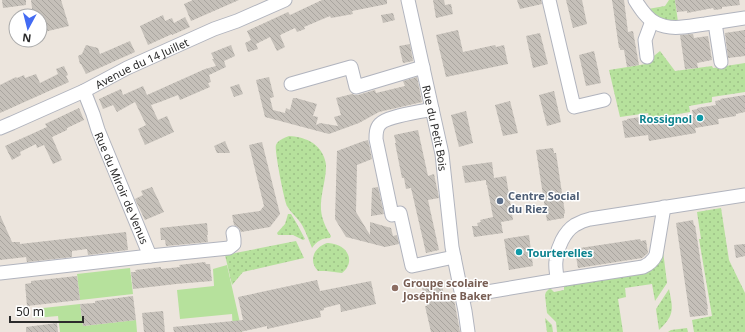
<svg xmlns="http://www.w3.org/2000/svg" width="745" height="332" font-family="'Noto Sans',sans-serif">
<style>
.grass{fill:url(#grass-dots)}
.park{fill:#b6e19c}
.building{fill:url(#building-back-hatch)}
.lines{fill:none;stroke-linecap:round;stroke-linejoin:round}
.minor-casing{stroke:#b1b4be;stroke-width:15}
.minor{stroke:#fff;stroke-width:13}
.culture-dot{fill:#0f9aa8;stroke:#fff;stroke-width:1.5}
.service-dot{fill:#5c6f8a;stroke:#fff;stroke-width:1.5}
.education-dot{fill:#8d6e63;stroke:#fff;stroke-width:1.5}
.labels{text-anchor:middle;dominant-baseline:central;stroke-width:3;stroke-linejoin:round;paint-order:stroke}
.street-label{font-size:11px;fill:#2b2b2b;stroke:#fff}
.culture-label{font-size:11px;font-weight:bold;fill:#0d838f;stroke:#fff;text-anchor:end}
.service-label{font-size:11px;font-weight:bold;fill:#4e5e75;stroke:#fff;text-anchor:start}
.education-label{font-size:11px;font-weight:bold;fill:#785e54;stroke:#fff;text-anchor:start}
</style>
<defs>
<pattern id="grass-dots" width="8" height="8" patternUnits="userSpaceOnUse"><rect width="8" height="8" fill="#b6e19c"/><path d="M2 2h.1M6 6h.1" fill="none" stroke="#9dc187" stroke-width="1.8" stroke-linecap="round"/></pattern>
<pattern id="building-back-hatch" width="6" height="6" patternUnits="userSpaceOnUse"><rect width="6" height="6" fill="#c5c0b9"/><path d="M-1 5l2 2M0 0l6 6M5-1l2 2" fill="none" stroke="#a9a59f"/></pattern>
</defs>
<rect width="100%" height="100%" fill="#ece5dd"/>
<!-- grass -->
<g class="grass">
<path d="M669,0H675L678,22C665,20 659,18 648,9L665,6Z"/>
<polygon points="660,51 675,71 712,66 713,68 745,63 745,92 712,97 712,102 689,106 690,112 649,119 648,113 620,117 609,70 646,64 649,60"/>
<path d="M289,136C304,137 318,142 324,157C325,160 326,163 326,166C326,181 320,195 321,210C322,220 326,228 331,236L330,238C322,238 317,241 312,248C309,241 306,232 302,225C298,218 291,213 287,206C284,200 274,148 276,145C278,140 284,138 289,136Z"/>
<polygon points="721,208 729,260 745,293 745,332 694,332 692,320 712,316 699,239 701,239 697,212"/>
<polygon points="288,214 291,214 297,224 305,239 303,240 293,235 278,235 277,233 285,224"/>
<polygon points="296,241 304,258 243,272 232,285 225,255"/>
<path d="M327,243C329,243 331,243 334,244C349,247 355,263 342,273L326,271H318C308,261 314,247 327,243Z"/>
<polygon points="663,251 667,283 655,301 652,284 625,288 626,297 618,299 623,332 557,332 556,322 547,313 545,295 546,292 549,289 551,289 554,292 564,290 564,285 644,272"/>
<path d="M669,289C673,309 675,315 659,330L656,309Z"/>
<polygon points="545,318 552,325 553,332 547,332"/>
<polygon points="687,328 688,332 668,332 671,330"/>
</g>
<!-- park -->
<g class="park">
<polygon points="227,265 242,332 233,332 232,314 180,319 177,290 214,286 213,269"/>
<polygon points="130,268 133,294 80,300 77,274"/>
<polygon points="80,304 83,326 136,320 137,332 60,332 58,316 35,318 34,309"/>
</g>
<!-- building -->
<g class="building">
<polygon points="2,0 26,0 26,5 3,8"/>
<polygon points="31,0 61,0 69,26 40,33 40,16 33,16"/>
<polygon points="193,0 239,0 191,21 184,4"/>
<polygon points="322,0 387,0 387,4 352,11 353,14 331,18 330,16 304,27 305,29 297,32 295,28 280,35 285,47 277,51 270,37 256,44 258,49 248,52 245,43 251,40 247,31 288,12 290,15"/>
<polygon points="433,0 444,0 445,5 451,4 453,14 436,18"/>
<polygon points="517,0 541,0 542,4 520,9"/>
<polygon points="566,0 582,0 587,24 573,28"/>
<polygon points="612,0 624,0 628,32 633,31 639,65 627,67 624,50 620,50 620,48 619,48"/>
<polygon points="675,0 739,0 740,5 722,7 722,9 714,10 713,8 687,13 687,11 677,12"/>
<polygon points="393,13 395,20 383,23 381,15"/>
<polygon points="163,15 165,21 172,18 174,23 185,17 190,27 172,35 172,34 148,45 140,26"/>
<polygon points="458,30 463,52 495,45 496,47 504,45 508,64 446,77 436,35"/>
<polygon points="745,30 745,56 728,58 725,33"/>
<polygon points="540,33 548,64 533,68 526,36"/>
<polygon points="693,34 694,38 708,36 712,60 697,63 698,68 685,69 680,35"/>
<polygon points="130,41 135,52 86,74 81,64 80,64 78,56 82,54 86,45 98,48 100,54"/>
<polygon points="410,44 413,61 403,63 399,46"/>
<polygon points="231,45 235,56 224,61 226,67 209,75 211,82 208,83 210,87 180,100 178,95 160,102 151,105 158,120 167,116 174,132 145,145 138,129 146,125 135,102 117,112 113,105 103,109 99,99 121,89 123,95 143,86 147,95 205,69 216,66 212,59 214,59 211,53"/>
<polygon points="594,51 601,83 586,86 579,55"/>
<polygon points="64,66 68,75 66,76 69,82 0,113 0,85 16,77 17,78 24,75 25,78 36,74 40,83 58,74 56,69"/>
<polygon points="269,77 274,97 270,98 273,110 285,113 286,108 290,110 293,98 296,98 317,104 313,116 318,117 316,125 320,123 338,126 334,117 341,115 336,98 352,94 354,95 358,95 375,90 376,93 405,86 403,81 417,77 422,102 379,112 359,123 329,134 265,117 256,80"/>
<polygon points="239,84 243,94 234,97 230,87"/>
<polygon points="554,91 561,122 547,126 539,95"/>
<polygon points="745,95 745,112 736,114 736,116 718,119 719,124 695,128 696,133 649,141 648,135 625,138 622,121 627,120 627,119 640,117 640,118 646,117 646,122 693,115 692,110 698,109 697,108 716,105 715,101 721,100 720,99"/>
<polygon points="510,101 518,133 503,136 495,105"/>
<polygon points="79,108 84,120 67,128 67,130 52,137 62,160 53,164 44,145 37,148 36,144 20,152 21,155 12,160 5,146 47,127 45,124"/>
<polygon points="466,111 473,143 459,147 451,115"/>
<polygon points="418,130 428,176 434,174 439,198 428,200 439,250 426,253 411,188 406,189 404,178 402,178 395,143 396,143 394,135"/>
<polygon points="368,140 372,159 357,165 356,212 370,235 370,222 391,228 393,236 397,235 399,244 385,247 346,237 335,219 337,151 361,142"/>
<polygon points="225,141 230,153 217,153 214,146"/>
<polygon points="262,142 280,214 270,227 241,232 239,228 234,225 232,215 260,211 264,206 249,145"/>
<polygon points="553,148 554,153 556,153 565,213 564,214 564,218 547,221 536,150"/>
<polygon points="492,162 494,178 506,176 513,220 501,222 503,233 474,237 472,226 478,226 477,223 481,222 480,220 493,217 487,185 486,185 486,180 465,183 462,166"/>
<polygon points="152,187 164,212 145,220 135,199 143,195 141,191"/>
<polygon points="378,187 384,214 371,216 372,188"/>
<polygon points="0,215 12,242 20,242 20,244 126,232 128,250 88,255 87,249 72,251 72,257 27,262 26,257 0,260"/>
<polygon points="693,220 694,226 695,225 708,309 707,309 708,315 690,317 676,223"/>
<polygon points="207,223 208,235 207,235 208,242 166,246 165,240 161,240 160,228"/>
<polygon points="529,235 533,266 509,270 504,239"/>
<polygon points="640,239 641,241 646,240 648,253 642,258 578,268 575,251 580,250 580,248"/>
<polygon points="745,244 745,256 736,258 734,245"/>
<polygon points="205,262 206,264 210,264 212,281 176,284 176,283 176,284 133,289 131,272 136,272 135,270 161,267 161,269 180,267 179,265"/>
<polygon points="77,276 80,300 27,306 25,284 31,283 31,281"/>
<polygon points="317,280 320,291 371,281 376,304 341,312 340,304 324,308 324,310 320,311 321,317 267,329 267,326 240,332 174,332 173,327 243,320 238,297"/>
<polygon points="442,284 444,296 453,294 460,332 431,332 425,306 427,306 422,288"/>
<polygon points="133,296 136,320 83,326 80,304 95,303 95,301"/>
<polygon points="163,311 165,332 144,332 142,313"/>
<polygon points="57,323 58,332 26,332 26,327"/>
</g>
<g class="lines">
<!-- minor casing -->
<g class="minor-casing">
<g id="minor">
<path id="s1" d="M408,0L442,154L452,247L465,311L468,332"/>
<polyline points="549,0 574,107 604,100"/>
<path d="M635,0C640,8 647,19 656,23C671,31 689,26 705,24C718,22 732,20 745,18"/>
<polyline points="715,23 721,62"/>
<polyline points="647,57 645,40 652,21"/>
<polyline points="291,84 351,67 356,87 423,67"/>
<path d="M432,109C421,112 387,116 380,124C376,128 376,134 376,139L392,215L400,213L412,266L454,257"/>
<path id="s2" d="M0,128L12,123L84,91L127,68L214,29L237,21L285,0"/>
<polyline points="150,256 229,248 234,244 234,239 233,233"/>
<polyline points="0,273 150,256 98,130 93,114 84,91"/>
<path d="M557,280C557,274 555,267 556,261C557,248 564,232 575,225C580,222 585,220 590,219L745,195"/>
<path d="M463,296L546,282L643,267C650,264 653,261 656,255L664,207"/>
</g>
</g>
<!-- minor -->
<use href="#minor" class="minor"/>
</g>
<!-- markers -->
<g class="culture-dot">
<circle cx="700" cy="118" r="4"/>
<circle cx="519" cy="252" r="4"/>
</g>
<circle class="service-dot" cx="500" cy="201" r="4"/>
<circle class="education-dot" cx="395" cy="288" r="4"/>
<g class="labels">
<!-- street labels -->
<g class="street-label">
<text stroke="none"><textPath href="#s2" startOffset="156">Avenue du 14 Juillet</textPath></text>
<text stroke="none"><textPath href="#s1" startOffset="131">Rue du Petit Bois</textPath></text>
<text transform="translate(122 188) rotate(67)">Rue du Miroir de Venus</text>
</g>
<!-- culture labels -->
<g class="culture-label">
<text x="692" y="118">Rossignol</text>
<text x="527" y="252" text-anchor="start">Tourterelles</text>
</g>
<!-- service labels -->
<g class="service-label">
<text x="508" y="195">Centre Social<tspan x="508" dy="13">du Riez</tspan></text>
</g>
<!-- education labels -->
<g class="education-label">
<text x="403" y="282">Groupe scolaire<tspan x="403" dy="13">Joséphine Baker</tspan></text>
</g>
</g>
<!-- north arrow -->
<g transform="translate(28 28) rotate(187)"><circle r="19" fill="#ffffff" stroke="#aaaaaa"/>
<path d="M0-3L7 15L0 10L-7 15Z" fill="#436bf3"/>
<text y="-6" font-size="11" font-weight="bold" text-anchor="middle" fill="#2b2b2b">N</text>
</g>
<!-- scale -->
<path d="M10 316v6h73v-6" fill="none" stroke="#2b2b2b" stroke-width="2"/>
<text x="16" y="316" font-size="12" fill="#2b2b2b" stroke="#ffffff" stroke-width="3" paint-order="stroke">50 m</text>
</svg>
